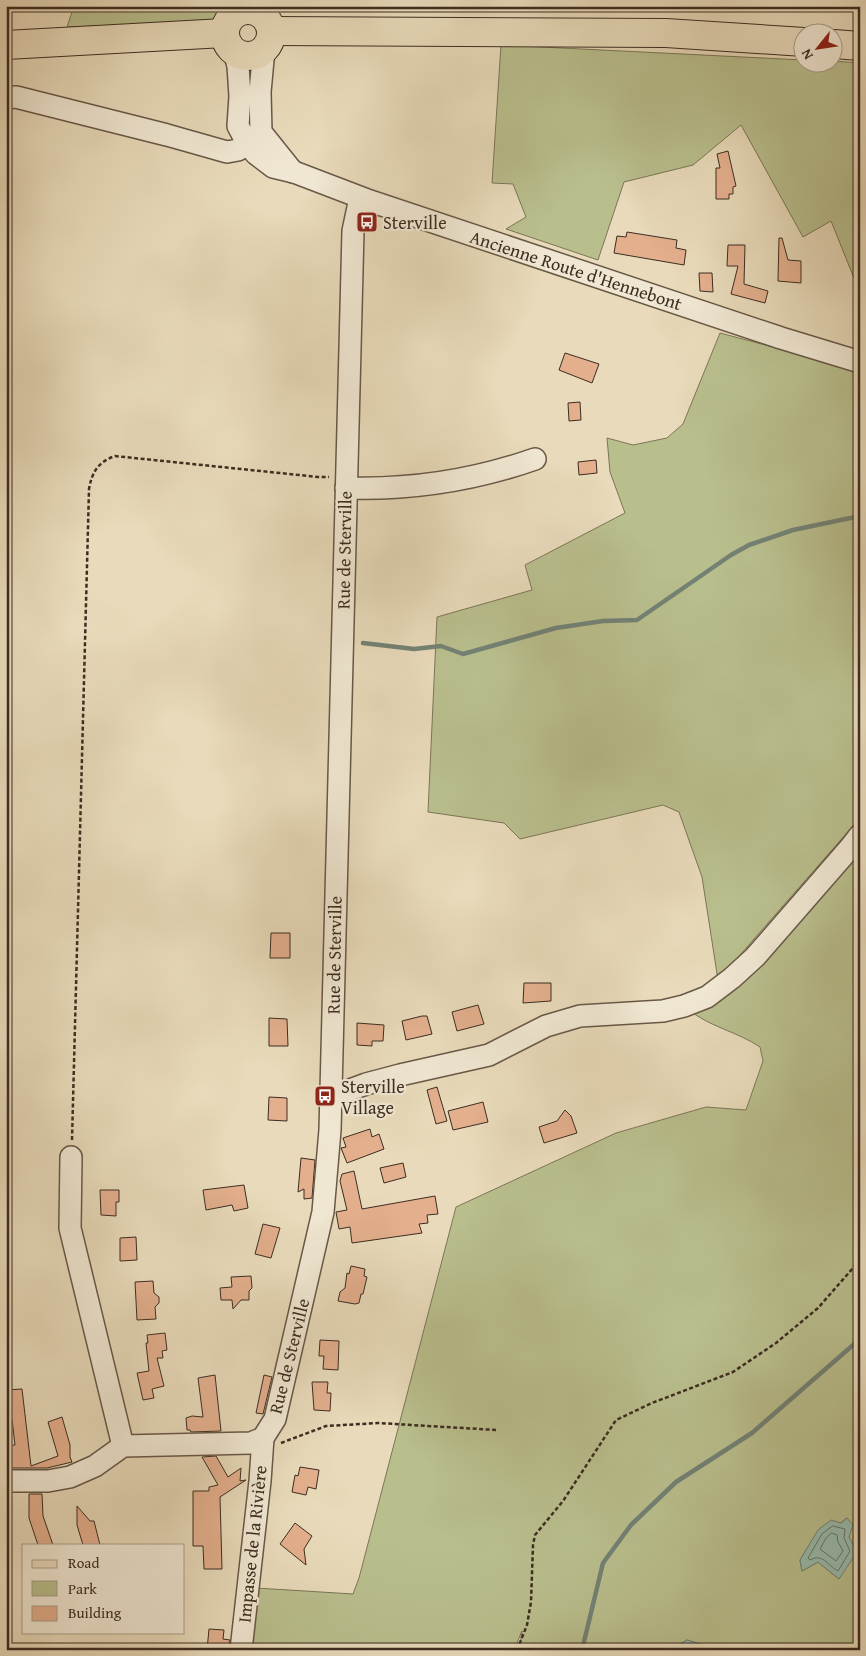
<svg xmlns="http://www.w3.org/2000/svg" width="866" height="1656" font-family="'Gentium Book Plus',serif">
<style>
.green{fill:#b9be8d;stroke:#7b7657;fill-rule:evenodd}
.water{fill:#97bbad;stroke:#738275}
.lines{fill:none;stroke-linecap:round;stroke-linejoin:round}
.shore{stroke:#6a7467;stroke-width:1}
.stream{stroke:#738275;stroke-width:4.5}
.building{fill:#e3af8d;stroke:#3d2d21}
.minor-casing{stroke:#685847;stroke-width:24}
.major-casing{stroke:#3d2d21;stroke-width:30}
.path{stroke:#3d2d21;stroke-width:2.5;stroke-dasharray:4 2.5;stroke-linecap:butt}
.minor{stroke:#f0e7d2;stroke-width:21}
.major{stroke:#e8daba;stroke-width:28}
.labels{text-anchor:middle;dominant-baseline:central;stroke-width:4.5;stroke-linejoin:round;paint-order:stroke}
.poi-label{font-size:18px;fill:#3d2d21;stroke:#f0e7d2;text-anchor:start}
.street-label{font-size:18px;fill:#3d2d21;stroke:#f0e7d2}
</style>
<rect width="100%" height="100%" fill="#e8daba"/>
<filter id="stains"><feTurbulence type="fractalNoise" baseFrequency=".004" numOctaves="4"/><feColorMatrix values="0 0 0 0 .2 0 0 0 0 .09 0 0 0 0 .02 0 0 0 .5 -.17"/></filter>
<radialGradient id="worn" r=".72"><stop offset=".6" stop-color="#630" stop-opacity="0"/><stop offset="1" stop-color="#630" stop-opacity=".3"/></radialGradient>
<!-- green -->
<g class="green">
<polygon points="74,6 227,6 225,13 213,22 67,27"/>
<polygon points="501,45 803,60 804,62 834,61 860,63 860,293 831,221 803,237 741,125 693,165 624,182 598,260 506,229 526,217 513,184 492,183"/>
<polygon points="720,333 856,369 860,361 860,818 718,980 702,877 679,812 663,805 520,839 504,823 428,812 437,617 532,590 525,565 625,513 610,472 607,438 633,445 667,438 683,424"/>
<path d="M860,847V1650H721L687,1640L669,1650H519L522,1631L514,1650H252L256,1588L353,1594L359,1578L456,1207L616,1133L706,1107L746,1110L763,1061L760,1047C738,1032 710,1027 689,1010ZM847,1518L849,1537L839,1579L818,1562L802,1571L800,1560L808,1547Z"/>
</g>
<!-- water -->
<g class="water">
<polygon points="847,1518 853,1525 849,1537 857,1552 839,1579 818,1562 802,1571 800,1560 818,1530 831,1520 841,1523"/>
<polygon points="687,1640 721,1650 669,1650"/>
</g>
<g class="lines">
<!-- shore -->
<g class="shore">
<path d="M833,1526L845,1529L844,1538L850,1551L838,1571C827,1565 823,1553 810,1560L808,1558L822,1534Z"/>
<polygon points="832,1533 837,1535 838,1542 843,1551 836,1561 820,1549 826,1538"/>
</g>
<!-- stream -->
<g class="stream">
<polyline points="363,643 414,649 441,646 463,654 556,628 603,621 637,620 731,555 749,545 793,530 860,516"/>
<polyline points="582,1650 603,1563 631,1525 676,1482 752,1433 860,1339"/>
</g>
</g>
<!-- building -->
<g class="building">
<polygon points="728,151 736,186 733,187 733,194 729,194 729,199 716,199 716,168 720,168 717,154"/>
<polygon points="627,232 677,240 676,248 686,250 684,265 614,253 617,236 626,237"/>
<polygon points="779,238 782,238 788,260 801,261 801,283 778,281"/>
<polygon points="728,245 745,245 744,284 768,291 765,303 731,294 738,266 727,266"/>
<polygon points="699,273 712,273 713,292 700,291"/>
<polygon points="565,353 599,364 592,383 559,370"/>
<polygon points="580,402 581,420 569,421 568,403"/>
<polygon points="596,460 597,473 579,475 578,462"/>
<polygon points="271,933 290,933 290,958 270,958"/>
<polygon points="524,983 551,983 551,1001 523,1003"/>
<polygon points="478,1005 484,1024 457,1031 452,1012"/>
<polygon points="422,1016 427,1016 432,1034 406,1040 402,1021"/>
<polygon points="269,1018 287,1019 288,1046 269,1046"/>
<polygon points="357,1023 384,1025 383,1041 372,1041 372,1046 357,1045"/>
<polygon points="437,1087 447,1121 436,1124 427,1090"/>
<polygon points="269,1097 287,1098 287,1121 268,1120"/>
<polygon points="483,1102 488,1122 453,1130 448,1111"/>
<polygon points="565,1110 571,1116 577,1133 544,1143 539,1127 557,1121"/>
<polygon points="370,1129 372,1137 379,1134 384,1149 347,1163 341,1148 346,1147 343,1138"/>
<polygon points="301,1158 315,1160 312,1198 304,1199 304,1189 298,1192"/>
<polygon points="403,1163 406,1177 384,1183 380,1168"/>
<polygon points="354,1171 362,1209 435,1196 438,1214 427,1215 428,1223 419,1224 422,1233 352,1243 350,1227 339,1229 336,1212 347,1210 340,1181 342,1174"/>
<polygon points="244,1185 248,1208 234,1211 232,1205 206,1210 203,1190"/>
<polygon points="100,1190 119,1190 119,1202 116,1202 116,1216 101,1215"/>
<polygon points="263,1224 280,1228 271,1258 255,1254"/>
<polygon points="136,1237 137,1260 120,1261 120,1238"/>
<polygon points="351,1266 365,1269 364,1276 367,1277 363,1294 361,1294 359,1303 355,1304 338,1301 340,1292 345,1288 347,1273 349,1274"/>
<polygon points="251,1276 252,1288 249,1291 249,1300 241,1300 233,1309 232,1300 221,1300 220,1288 232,1287 231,1277"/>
<polygon points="153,1281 154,1293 159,1297 159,1303 155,1307 156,1319 137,1320 135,1282"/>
<polygon points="165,1333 167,1350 162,1351 163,1358 157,1358 164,1386 152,1389 154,1398 143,1400 137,1373 149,1371 146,1343 148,1343 147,1335"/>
<polygon points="320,1340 339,1341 338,1370 323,1369 324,1356 319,1356"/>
<polygon points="215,1375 221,1431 191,1432 190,1430 187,1430 186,1418 192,1416 203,1417 198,1378"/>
<polygon points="264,1375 272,1377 263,1414 256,1413"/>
<polygon points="312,1382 328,1382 327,1393 331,1393 330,1411 314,1410"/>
<polygon points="22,1389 31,1466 58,1456 48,1422 62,1417 70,1445 70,1457 72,1462 47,1468 6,1468 6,1446 15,1445 12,1419 6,1419 6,1390"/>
<polygon points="216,1456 228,1477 241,1468 240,1481 246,1480 220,1497 222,1569 204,1569 203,1546 193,1546 193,1491 209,1491 209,1487 218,1485 202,1457"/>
<polygon points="300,1467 319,1470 316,1489 308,1487 306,1495 292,1492 295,1475 298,1476"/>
<polygon points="29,1494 42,1494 43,1516 53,1545 38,1545 29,1518"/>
<polygon points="77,1506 90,1521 94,1521 100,1545 83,1545 77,1525"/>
<polygon points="295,1523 312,1536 304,1549 306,1565 280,1544"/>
<polygon points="209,1629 224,1630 223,1639 230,1640 229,1650 207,1650"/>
</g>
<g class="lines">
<!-- minor casing -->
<g class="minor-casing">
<g id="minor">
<polyline points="251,6 251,10"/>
<polyline points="264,49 260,92 261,132 293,172"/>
<polyline points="234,51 238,66 240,96 238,126 247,143 256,154 273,167 294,172 370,201 781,338 860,362"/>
<polyline points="6,98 16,97 167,135 227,152 238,150 261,132"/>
<path d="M346,488C410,490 475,480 535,459"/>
<polyline points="331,1097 366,1084 400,1075 489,1055 546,1026 580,1016 663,1011 684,1006 707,997 732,978 755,957 849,849 860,835"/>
<polyline points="71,1157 70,1228 123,1446"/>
<polyline points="6,1481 48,1481 70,1477 95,1466 123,1446 251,1443 263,1438 275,1419 323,1212 330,1130 353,231 360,198"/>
<polyline points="241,1650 260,1481 263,1438"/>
</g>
</g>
<!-- major casing -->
<g class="major-casing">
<g id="major">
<circle cx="248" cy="33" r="23"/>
<polyline points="271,31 666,33 804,42"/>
<polyline points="834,44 860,46"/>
<polyline points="6,45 224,33"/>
</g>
</g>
<!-- path -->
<g class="path">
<path d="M72,1140L89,489C92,472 98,462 115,456L318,477H329"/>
<polyline points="281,1443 326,1426 378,1423 496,1430"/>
<polyline points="517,1650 527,1625 531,1602 533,1545 535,1535 563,1501 616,1420 652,1403 733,1372 776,1343 818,1308 860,1260"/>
</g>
<!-- minor -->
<use href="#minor" class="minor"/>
<!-- major -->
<use href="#major" class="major"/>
</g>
<!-- icons -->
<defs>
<g id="bus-square" transform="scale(1.125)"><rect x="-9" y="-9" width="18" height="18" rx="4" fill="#8f2418" stroke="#f0e7d2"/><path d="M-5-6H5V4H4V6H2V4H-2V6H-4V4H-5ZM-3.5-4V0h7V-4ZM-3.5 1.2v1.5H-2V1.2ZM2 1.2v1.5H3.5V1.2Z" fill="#fff"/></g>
</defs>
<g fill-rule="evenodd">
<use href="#bus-square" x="367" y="222"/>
<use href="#bus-square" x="325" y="1096"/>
</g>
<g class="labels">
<!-- poi labels -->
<g class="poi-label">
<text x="383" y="222">Sterville</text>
<text x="341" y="1086">Sterville<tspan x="341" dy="21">Village</tspan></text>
</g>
<!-- street labels -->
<g class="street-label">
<text transform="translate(576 270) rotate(18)">Ancienne Route d'Hennebont</text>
<text transform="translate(344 550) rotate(-89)">Rue de Sterville</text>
<text transform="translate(334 955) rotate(-89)">Rue de Sterville</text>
<text transform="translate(289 1356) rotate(-76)">Rue de Sterville</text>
<text transform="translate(252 1544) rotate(-84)">Impasse de la Rivière</text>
</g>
</g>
<!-- margin -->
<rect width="866" height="1656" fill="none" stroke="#e8daba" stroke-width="25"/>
<rect x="8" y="8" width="851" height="1641" fill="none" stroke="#3d2d21" stroke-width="2.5"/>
<rect x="12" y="12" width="841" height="1631" fill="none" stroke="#3d2d21"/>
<!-- legend -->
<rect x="22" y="1544" width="162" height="90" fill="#f0e7d2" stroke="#a89d8b"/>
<rect x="32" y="1560" width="25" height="8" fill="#e8daba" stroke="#a89d8b"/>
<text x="68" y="1568" font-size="15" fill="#3d2d21">Road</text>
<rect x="32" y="1581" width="25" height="15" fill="#b9be8d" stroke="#a89d8b"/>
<text x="68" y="1594" font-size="15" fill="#3d2d21">Park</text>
<rect x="32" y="1606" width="25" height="15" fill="#e3af8d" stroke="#a89d8b"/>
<text x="68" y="1618" font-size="15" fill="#3d2d21">Building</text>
<!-- north arrow -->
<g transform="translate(818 48) rotate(240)"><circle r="24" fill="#f0e7d2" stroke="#a89d8b"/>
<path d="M0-4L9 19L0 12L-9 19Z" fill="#8f2418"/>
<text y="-8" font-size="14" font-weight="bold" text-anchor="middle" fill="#3d2d21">N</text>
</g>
<rect width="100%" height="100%" filter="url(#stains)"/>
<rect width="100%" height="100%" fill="url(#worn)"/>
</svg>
